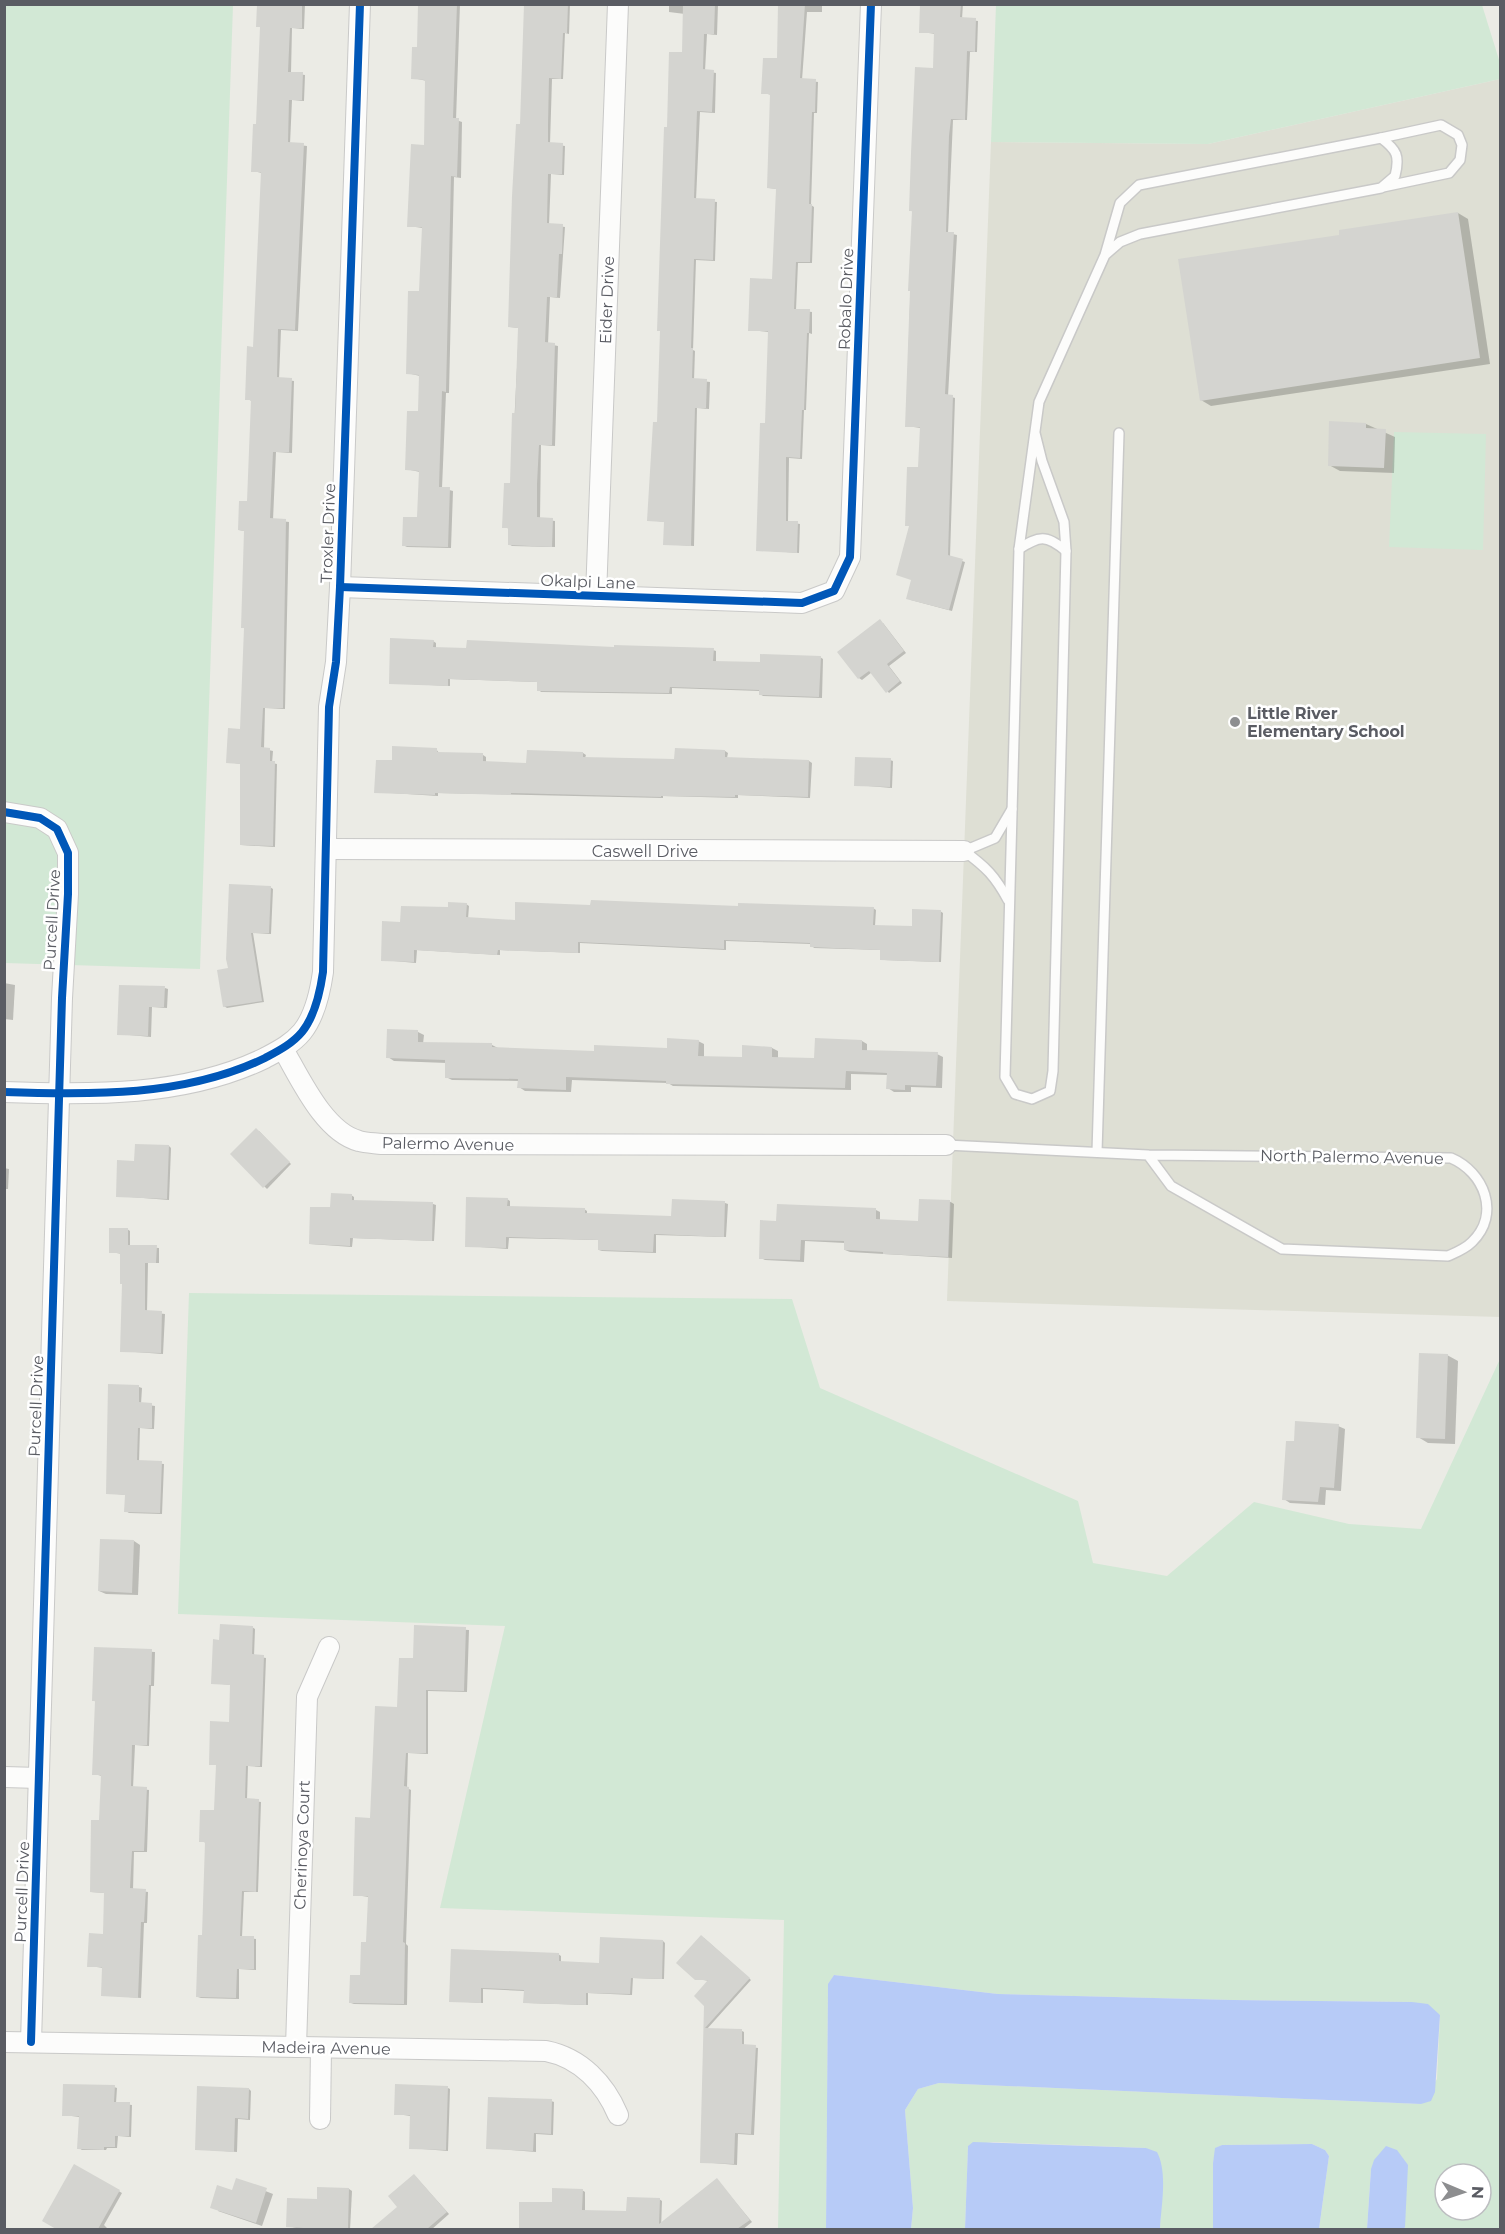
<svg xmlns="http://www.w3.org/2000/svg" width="1505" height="2234" font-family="Montserrat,sans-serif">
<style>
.education{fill:#dedfd4}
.green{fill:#d2e8d5;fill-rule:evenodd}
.water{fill:#b7cbf7}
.shadow{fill:#0003}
.building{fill:#d4d4d0}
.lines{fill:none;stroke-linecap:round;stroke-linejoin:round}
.lane-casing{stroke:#c9c9c8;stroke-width:12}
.street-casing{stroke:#c9c9c8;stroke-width:22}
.lane{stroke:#fcfcfb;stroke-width:9}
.street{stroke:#fcfcfb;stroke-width:20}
.cycleway-casing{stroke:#fff;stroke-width:11}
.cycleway{stroke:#0057b8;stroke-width:8}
.poi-dot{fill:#8d8e90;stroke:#fff;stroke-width:2}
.labels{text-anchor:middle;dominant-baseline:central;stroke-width:5;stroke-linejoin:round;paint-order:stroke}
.street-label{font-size:16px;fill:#5a5c63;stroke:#fff}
.poi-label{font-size:16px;font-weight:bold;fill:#5a5c63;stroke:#fff;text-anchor:start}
</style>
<rect width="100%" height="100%" fill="#ebebe5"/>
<!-- education -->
<polygon class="education" points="1500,79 1500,1317 947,1301 991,142 1208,144"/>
<!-- green -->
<g class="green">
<polygon points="5,5 233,5 200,969 5,963"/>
<polygon points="996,5 1482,5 1500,63 1500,79 1208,144 991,142"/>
<polygon points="1394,432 1486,434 1483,550 1389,547"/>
<path d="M189,1293L792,1299L820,1388L1078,1501L1093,1563L1167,1576L1254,1502L1349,1524L1421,1529L1500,1359V2229H1404L1405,2227L1371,2169L1367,2229H1319L1329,2156L1325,2150L1312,2144L1222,2145L1216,2148L1213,2163V2229L1160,2230L1162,2172L1146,2148L993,2142L968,2146L965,2229H911L913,2208L905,2110L918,2089L939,2083L1421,2104L1437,2079L1440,2015L1412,2002L1233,2000L998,1994L834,1975L828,1985L826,2229H778L784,1920L440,1908L505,1626L178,1614ZM1445,2174H1481V2210H1445Z"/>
</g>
<!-- water -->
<g class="water">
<polygon points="834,1975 998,1994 1233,2000 1412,2002 1428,2004 1440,2015 1435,2092 1431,2101 1421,2104 939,2083 918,2089 905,2110 913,2208 911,2229 826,2229 828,1984"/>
<path d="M973,2142L1146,2148L1157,2152C1168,2173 1161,2206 1160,2229H965L968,2146Z"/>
<polygon points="1312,2144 1325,2150 1329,2156 1319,2229 1213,2229 1213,2163 1215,2148 1222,2145"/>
<polygon points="1386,2146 1397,2150 1408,2165 1405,2227 1404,2229 1367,2229 1371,2169 1374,2160"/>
</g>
<!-- shadow -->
<g class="shadow">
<polygon points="259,4 305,4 304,29 292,28 291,73 305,75 304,101 292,100 290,144 307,146 298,331 281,330 279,379 294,381 292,453 276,452 273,520 289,522 285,709 265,708 264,749 273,751 272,763 277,764 275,847 241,845 241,764 228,762 241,730 245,629 243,627 245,531 239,530 249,503 252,401 247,399 254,348 262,173 253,171 258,125 261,27"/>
<polygon points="419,4 460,4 456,120 462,122 461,178 454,177 449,393 446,393 442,488 453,491 451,548 407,547 403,545 418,519 420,472 406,469 419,413 420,376 407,373 420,293 423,228 408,226 425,146 427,81 413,78 418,49"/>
<polygon points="526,4 570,4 569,34 565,33 563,79 552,79 550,144 565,146 564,175 551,174 549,225 565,227 560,298 550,297 548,344 558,346 555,446 541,445 540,519 555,521 555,547 512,546 509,544 510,529 504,527 511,485 519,328 510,327 521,126"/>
<polygon points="669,4 718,4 717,35 707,34 705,71 716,73 715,113 700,112 696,200 717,202 715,261 696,260 693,350 695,351 694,380 710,382 709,409 697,408 694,546 664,544 665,522 649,520 658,423 662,332 658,330 668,129 683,54 685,14 669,12"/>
<polygon points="780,4 822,4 822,12 807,12 802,80 818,82 817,113 814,113 811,205 814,207 812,263 798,263 796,310 812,312 812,334 809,333 806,410 804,410 802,459 789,458 788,522 800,524 799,553 758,550 766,424 769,332 750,330 774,281 777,189 769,188 772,95 763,93 778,60"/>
<polygon points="922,4 963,4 962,19 978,21 977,52 970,52 967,120 953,120 948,233 957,235 948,396 955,398 950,557 965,562 952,611 911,600 913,580 911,527 907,525 920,469 921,428 906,426 913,212 910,210 934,69 936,34 921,32"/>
<polygon points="1458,213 1468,219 1490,364 1211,406 1201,400 1341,236"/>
<polygon points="1331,423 1366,424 1395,437 1394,473 1340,471 1329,465"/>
<polygon points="883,623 906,653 889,666 902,683 889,693 872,672 862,680 859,678 839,653"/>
<polygon points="433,641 436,643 436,648 713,650 716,651 716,662 761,664 820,657 823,659 822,698 763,696 760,694 760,691 672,688 672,694 541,692 539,690 539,682 450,679 450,686 390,683"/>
<polygon points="436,749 439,753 483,755 486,757 486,763 528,764 583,753 586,755 585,758 676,761 725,751 728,753 727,758 809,761 812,763 810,798 738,795 738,798 663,796 663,798 438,793 438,796 376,792 393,762"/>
<polygon points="890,760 893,761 892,788 856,785"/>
<polygon points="270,887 273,889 271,934 253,933 264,1002 227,1008 224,1006 229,970"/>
<polygon points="466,904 469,906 468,919 516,921 739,908 873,908 876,910 875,926 913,928 940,911 943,913 941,962 884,960 881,959 882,950 814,948 811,944 726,941 726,950 580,943 580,953 500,950 500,955 417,950 416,963 383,960 402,923"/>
<polygon points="4,983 15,985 13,1020 4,1019"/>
<polygon points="165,988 168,989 167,1008 152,1007 151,1037 119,1034"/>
<polygon points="418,1032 424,1035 423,1044 492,1045 498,1048 595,1052 668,1049 698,1041 704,1044 704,1057 743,1059 744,1047 772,1048 778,1051 778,1058 816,1060 862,1041 867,1044 867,1051 937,1054 943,1057 942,1088 911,1087 911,1092 894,1092 888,1088 888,1075 851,1074 851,1090 673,1086 668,1083 572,1080 571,1092 525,1091 519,1087 519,1081 452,1080 446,1077 447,1063 394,1061 388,1057"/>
<polygon points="259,1131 291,1164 267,1189 232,1154"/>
<polygon points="169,1146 171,1148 169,1200 118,1196 136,1162"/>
<polygon points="4,1168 9,1169 8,1189 4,1189"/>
<polygon points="351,1195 354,1197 354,1201 433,1204 436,1205 434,1241 353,1238 352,1247 310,1244 332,1209"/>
<polygon points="507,1199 510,1201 510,1207 584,1209 587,1211 587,1214 673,1217 725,1203 728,1204 726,1237 656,1235 656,1253 602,1251 599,1250 599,1240 509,1238 508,1249 466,1246"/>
<polygon points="949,1201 954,1204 952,1258 850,1252 845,1250 845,1243 805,1241 804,1262 765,1260 761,1258 778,1223 876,1210 880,1212 880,1221 919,1222"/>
<polygon points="127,1229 130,1231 130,1246 159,1248 159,1263 148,1263 147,1312 165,1314 163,1354 121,1351 123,1284 122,1254 111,1252"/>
<polygon points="1447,1355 1458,1361 1455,1444 1428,1443 1418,1437"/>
<polygon points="109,1385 139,1387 142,1388 141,1404 155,1406 154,1429 140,1428 139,1462 164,1464 162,1514 129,1513 126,1511 126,1495 108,1493"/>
<polygon points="1338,1426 1345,1429 1341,1491 1326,1490 1325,1505 1290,1503 1284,1499 1295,1443"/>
<polygon points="134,1541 140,1545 138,1595 106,1594 99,1591"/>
<polygon points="252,1627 255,1629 254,1656 266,1658 262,1767 248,1766 247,1800 261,1802 258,1892 244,1892 242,1937 256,1939 256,1970 239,1969 239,1999 201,1998 198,1997 204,1936 207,1843 200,1841 215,1812 217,1765 210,1764 230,1724 232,1685 212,1683 221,1641"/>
<polygon points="416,1627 469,1630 467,1692 428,1691 428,1754 408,1753 407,1788 411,1790 406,1944 408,1946 407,2005 354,2004 351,2003 361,1976 367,1943 369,1897 355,1895 399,1708 415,1660"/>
<polygon points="95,1649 155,1652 154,1686 151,1686 149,1746 135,1745 133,1788 149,1790 147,1852 134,1852 133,1890 148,1892 147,1923 144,1923 141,1998 103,1995 104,1968 89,1966 104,1935 106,1893 91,1892 101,1822 102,1776 94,1774 96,1702 93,1700"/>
<polygon points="704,1938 751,1980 707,2029 742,2031 744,2032 744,2046 758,2048 754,2135 738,2134 737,2165 701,2162 705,2005 710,1981 696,1979"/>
<polygon points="663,1941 665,1943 664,1979 633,1978 632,1995 588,1993 588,2005 528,2003 525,2002 525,1991 483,1989 483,2003 451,2001 558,1954 561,1956 561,1963 600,1964"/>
<polygon points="114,2087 117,2088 116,2103 132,2105 131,2137 118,2136 117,2148 107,2148 106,2150 82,2150 79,2148 80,2117 63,2115"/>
<polygon points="448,2088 450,2089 448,2151 410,2148 411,2116 396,2114"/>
<polygon points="249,2089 251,2091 250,2120 238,2119 237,2152 196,2149"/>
<polygon points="551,2101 554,2102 553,2135 536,2134 536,2152 488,2148"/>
<polygon points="75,2166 122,2193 104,2225 109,2230 59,2230 44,2221"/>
<polygon points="414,2175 449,2214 431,2230 381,2230 378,2226 399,2207"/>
<polygon points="237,2180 273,2194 262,2226 218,2211 233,2192"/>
<polygon points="717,2180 752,2222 742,2230 681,2230 671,2217"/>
<polygon points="349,2189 352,2191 350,2230 305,2230 288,2226"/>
<polygon points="582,2190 585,2192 585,2211 628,2213 659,2199 662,2201 661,2230 520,2230 521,2203 553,2204"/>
</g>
<!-- building -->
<g class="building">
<polygon points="257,4 302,4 302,28 290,28 288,72 303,72 302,100 289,100 288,142 304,143 295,330 278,329 277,377 292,378 289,452 273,452 270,518 286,519 283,708 263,708 261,747 270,748 270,761 275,761 273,846 240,845 240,764 226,763 228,728 240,729 244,628 241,628 244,531 238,530 239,501 247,501 251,400 245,400 247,346 253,347 261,172 251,172 253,124 256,124 260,27 256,27"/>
<polygon points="418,4 457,4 453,118 459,118 457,177 451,176 446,392 442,391 439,487 450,487 448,547 402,546 403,517 417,517 419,471 405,470 407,411 418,411 419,375 406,374 408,291 419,291 422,227 407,227 411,144 424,145 425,80 411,79 412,47 417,47"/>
<polygon points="524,4 568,4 567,33 563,33 561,79 549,78 548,125 548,142 563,143 562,174 548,174 547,223 563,224 562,254 559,254 557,297 547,297 545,342 555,343 552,445 539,445 537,484 537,517 553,518 552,547 508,545 508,528 502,528 504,483 510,483 512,413 515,413 518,328 508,327 512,196 516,124 520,124"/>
<polygon points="683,4 715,4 714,34 704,34 703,69 714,70 712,112 697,111 694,198 715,199 713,260 694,259 691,348 693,348 692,378 707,379 706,408 695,408 691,546 663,545 664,522 647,521 653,422 657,422 660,331 657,331 664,127 667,127 669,52 682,52"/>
<polygon points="778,4 805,4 800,78 816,79 815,112 812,112 809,204 812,204 810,262 796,262 794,309 810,309 809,333 807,333 804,410 802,410 800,458 786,457 786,521 798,521 797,553 756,551 760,423 765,423 768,331 748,331 750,278 772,279 776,189 767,188 770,94 761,94 763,58 777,58"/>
<polygon points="920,4 961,4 960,17 976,18 975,52 967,51 965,120 951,119 949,136 946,232 954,232 945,394 953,395 948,555 963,559 949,610 906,599 911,580 896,575 909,526 905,526 907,467 918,467 920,427 905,427 910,291 908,291 912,211 909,211 911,153 915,67 933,68 934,33 919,33"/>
<polygon points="1458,212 1480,358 1200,401 1178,259 1339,235 1339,230"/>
<polygon points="1329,421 1366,423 1366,428 1386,429 1384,468 1328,466"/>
<polygon points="880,619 904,651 887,664 900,681 886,693 869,671 858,679 837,652"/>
<polygon points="390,638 434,640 433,647 466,648 467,640 614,647 614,645 714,648 713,661 760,662 760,654 821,656 819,697 759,695 759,690 670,687 669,693 537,691 537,682 448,679 448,686 389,684"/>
<polygon points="392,746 437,748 437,752 483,753 483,761 526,763 527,750 583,752 583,757 674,759 675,748 725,750 725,757 809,760 808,797 735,795 735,797 661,796 661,797 511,793 511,795 435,793 435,795 374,793 376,760 392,760"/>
<polygon points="855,757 891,758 890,787 854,786"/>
<polygon points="229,884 271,886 269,933 251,933 262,1001 223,1007 217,970 228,968 226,959"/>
<polygon points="591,900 738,906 738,903 874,907 873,925 912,926 912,909 941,910 939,962 880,960 880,950 810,947 810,943 724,940 724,949 578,942 578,953 498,950 497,955 414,950 414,962 381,961 382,921 400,922 401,906 448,907 448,902 467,903 466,917 515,920 515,902 590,905"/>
<polygon points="119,985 165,986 164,1007 149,1007 148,1036 117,1035"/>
<polygon points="387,1029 418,1030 418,1042 492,1043 492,1047 594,1051 594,1045 667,1048 667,1038 699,1040 698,1056 742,1057 742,1045 772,1047 772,1057 814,1058 815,1038 862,1040 862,1050 938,1052 936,1086 905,1085 905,1090 886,1089 887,1073 846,1071 845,1088 666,1084 666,1081 566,1077 566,1090 517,1088 518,1079 445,1078 445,1060 386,1058"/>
<polygon points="256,1128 290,1162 263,1188 230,1154"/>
<polygon points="135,1144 169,1145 167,1199 116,1197 117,1160 134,1161"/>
<polygon points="331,1193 352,1194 352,1200 433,1202 432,1241 350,1238 350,1246 309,1244 310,1207 330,1207"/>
<polygon points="466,1197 508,1198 507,1206 585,1208 585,1213 671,1216 672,1199 725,1201 724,1237 654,1234 653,1252 598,1250 598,1240 506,1237 506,1248 465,1247"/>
<polygon points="919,1199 950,1200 948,1257 883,1254 883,1252 844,1250 844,1241 801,1240 800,1260 759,1259 760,1220 776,1221 777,1204 876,1208 876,1219 918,1221"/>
<polygon points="109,1228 128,1228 128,1245 157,1245 156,1263 145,1263 145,1310 162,1311 161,1353 120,1352 122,1284 120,1284 120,1253 109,1253"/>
<polygon points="1419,1353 1448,1354 1445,1439 1416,1438"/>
<polygon points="108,1384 139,1385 139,1402 152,1403 152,1428 138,1428 137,1460 162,1461 160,1513 124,1512 125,1495 106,1494"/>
<polygon points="1295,1421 1339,1424 1334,1488 1320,1487 1318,1502 1282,1500 1286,1441 1294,1441"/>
<polygon points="100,1539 134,1540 132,1593 98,1591"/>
<polygon points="220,1624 253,1626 252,1654 264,1655 260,1766 246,1766 245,1798 259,1799 256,1892 242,1891 240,1936 254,1936 254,1969 237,1969 236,1998 196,1997 198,1935 202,1935 205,1842 199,1842 200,1810 214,1810 216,1765 209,1765 210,1721 229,1722 230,1685 211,1684 213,1639 219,1640"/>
<polygon points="414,1625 466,1627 464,1691 426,1690 426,1753 406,1753 404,1786 409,1787 403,1942 405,1943 404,2004 349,2003 350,1975 360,1975 361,1942 366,1942 368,1896 353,1896 355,1817 370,1818 375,1706 397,1707 399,1658 413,1658"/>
<polygon points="94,1647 152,1649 151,1685 149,1685 147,1745 132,1745 131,1786 147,1787 144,1851 132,1851 130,1888 146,1889 144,1922 141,1922 138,1998 101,1996 102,1967 87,1967 89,1933 103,1934 104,1893 90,1892 91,1820 99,1820 101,1775 92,1775 95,1701 92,1701"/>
<polygon points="701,1935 750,1978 705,2028 742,2029 742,2044 756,2045 751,2134 735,2133 734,2164 700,2163 704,2006 694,1996 708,1980 695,1980 676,1963"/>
<polygon points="600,1937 663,1940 662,1979 631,1978 630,1994 586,1993 586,2005 523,2003 524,1990 481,1988 481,2003 449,2002 451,1949 559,1953 559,1961 599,1963"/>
<polygon points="63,2084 115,2085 114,2102 130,2102 129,2136 115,2136 115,2147 104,2147 104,2150 77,2149 79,2116 62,2116"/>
<polygon points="395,2084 448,2086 446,2150 409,2149 410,2115 394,2115"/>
<polygon points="197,2086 249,2088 248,2119 235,2118 234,2152 195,2150"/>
<polygon points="488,2097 552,2099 551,2134 534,2133 533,2151 486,2149"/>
<polygon points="74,2164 120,2190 98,2229 56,2229 42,2221"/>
<polygon points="414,2174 447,2212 427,2229 371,2229 397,2207 388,2196"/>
<polygon points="236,2178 267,2188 256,2223 210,2208 217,2185 232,2190"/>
<polygon points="717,2178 750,2220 737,2229 519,2229 519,2202 552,2202 552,2188 583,2189 582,2210 626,2211 627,2197 660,2198 659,2224"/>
<polygon points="317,2187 349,2188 348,2229 303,2229 303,2228 286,2227 287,2198 317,2199"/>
</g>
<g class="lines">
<!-- lane casing -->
<g class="lane-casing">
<g id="lane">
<polyline points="1381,138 1441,125 1458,135 1462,145 1460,160 1449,173 1383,187"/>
<path d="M1035,433L1042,461L1064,522L1066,551L1053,1071L1050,1091L1032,1099L1015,1094L1005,1077L1019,549L1039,402L1105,255L1120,203L1139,185L1381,138C1397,150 1400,156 1395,176L1381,188L1140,234L1120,242L1105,255"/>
<path d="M1019,549C1039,536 1046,534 1066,551"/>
<path d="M964,851C986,867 995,876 1008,900"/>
<polyline points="964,851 995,838 1012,809"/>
<path d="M946,1145L1148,1155L1451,1158C1484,1172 1501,1214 1472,1242C1465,1249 1457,1252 1448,1256L1282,1249L1171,1186L1148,1155"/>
<polyline points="1097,1152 1119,433"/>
</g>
</g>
<!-- street casing -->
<g class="street-casing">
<g id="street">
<polyline points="340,587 802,603 834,591 850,557 871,4"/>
<polyline points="596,596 618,4"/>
<polyline points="4,812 40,818 57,829 68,853 68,894 62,998 31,2042"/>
<polyline points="326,849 964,851"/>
<path d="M283,1049C300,1078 324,1132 359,1141C366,1143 375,1143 382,1144L946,1145"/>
<path d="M4,1092C91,1095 185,1097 265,1058C278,1051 292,1044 302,1032C315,1016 320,993 323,972L329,707L336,662L340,587L360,4"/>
<polyline points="4,1777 39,1778"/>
<path d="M4,2042L546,2051C581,2058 605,2084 618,2115"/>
<polyline points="296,2047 307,1697 329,1647"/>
<polyline points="320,2119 321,2048"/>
</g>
</g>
<!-- lane -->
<use href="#lane" class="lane"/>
<!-- street -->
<use href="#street" class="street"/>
<!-- cycleway casing -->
<g class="cycleway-casing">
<g id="cycleway">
<polyline points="340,587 802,603 834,591 850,557 871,4"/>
<polyline points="4,812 40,818 57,829 68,853 68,894 62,998 31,2042"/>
<path d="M4,1092C91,1095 185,1097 265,1058C278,1051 292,1044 302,1032C315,1016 320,993 323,972L329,707L336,662L340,587L360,4"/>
</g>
</g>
<!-- cycleway -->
<use href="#cycleway" class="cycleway"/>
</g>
<!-- markers -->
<circle class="poi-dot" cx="1235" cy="722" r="6"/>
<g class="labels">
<!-- street labels -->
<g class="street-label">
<text transform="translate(846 299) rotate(-88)">Robalo Drive</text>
<text transform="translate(607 300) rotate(-88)">Eider Drive</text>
<text transform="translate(328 533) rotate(-88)">Troxler Drive</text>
<text transform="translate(588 582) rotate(2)">Okalpi Lane</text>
<text x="645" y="851">Caswell Drive</text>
<text transform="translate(52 920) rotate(-87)">Purcell Drive</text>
<text transform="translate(448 1144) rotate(1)">Palermo Avenue</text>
<text transform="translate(1352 1157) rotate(1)">North Palermo Avenue</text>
<text transform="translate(36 1406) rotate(-88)">Purcell Drive</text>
<text transform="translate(302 1845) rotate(-88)">Cherinoya Court</text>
<text transform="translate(22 1892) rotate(-88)">Purcell Drive</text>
<text transform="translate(326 2048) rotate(1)">Madeira Avenue</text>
</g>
<!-- poi labels -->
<g class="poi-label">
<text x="1247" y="713">Little River<tspan x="1247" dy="18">Elementary School</tspan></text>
</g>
</g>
<!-- border -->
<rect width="1505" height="2234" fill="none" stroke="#5a5c63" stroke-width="12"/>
<!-- north arrow -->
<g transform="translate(1463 2192) rotate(92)"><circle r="28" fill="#ffffff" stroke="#bdbec1" stroke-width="1.5"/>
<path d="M0-4.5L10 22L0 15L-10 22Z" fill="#8d8e90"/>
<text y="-9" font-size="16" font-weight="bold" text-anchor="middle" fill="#5a5c63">N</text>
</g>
</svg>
